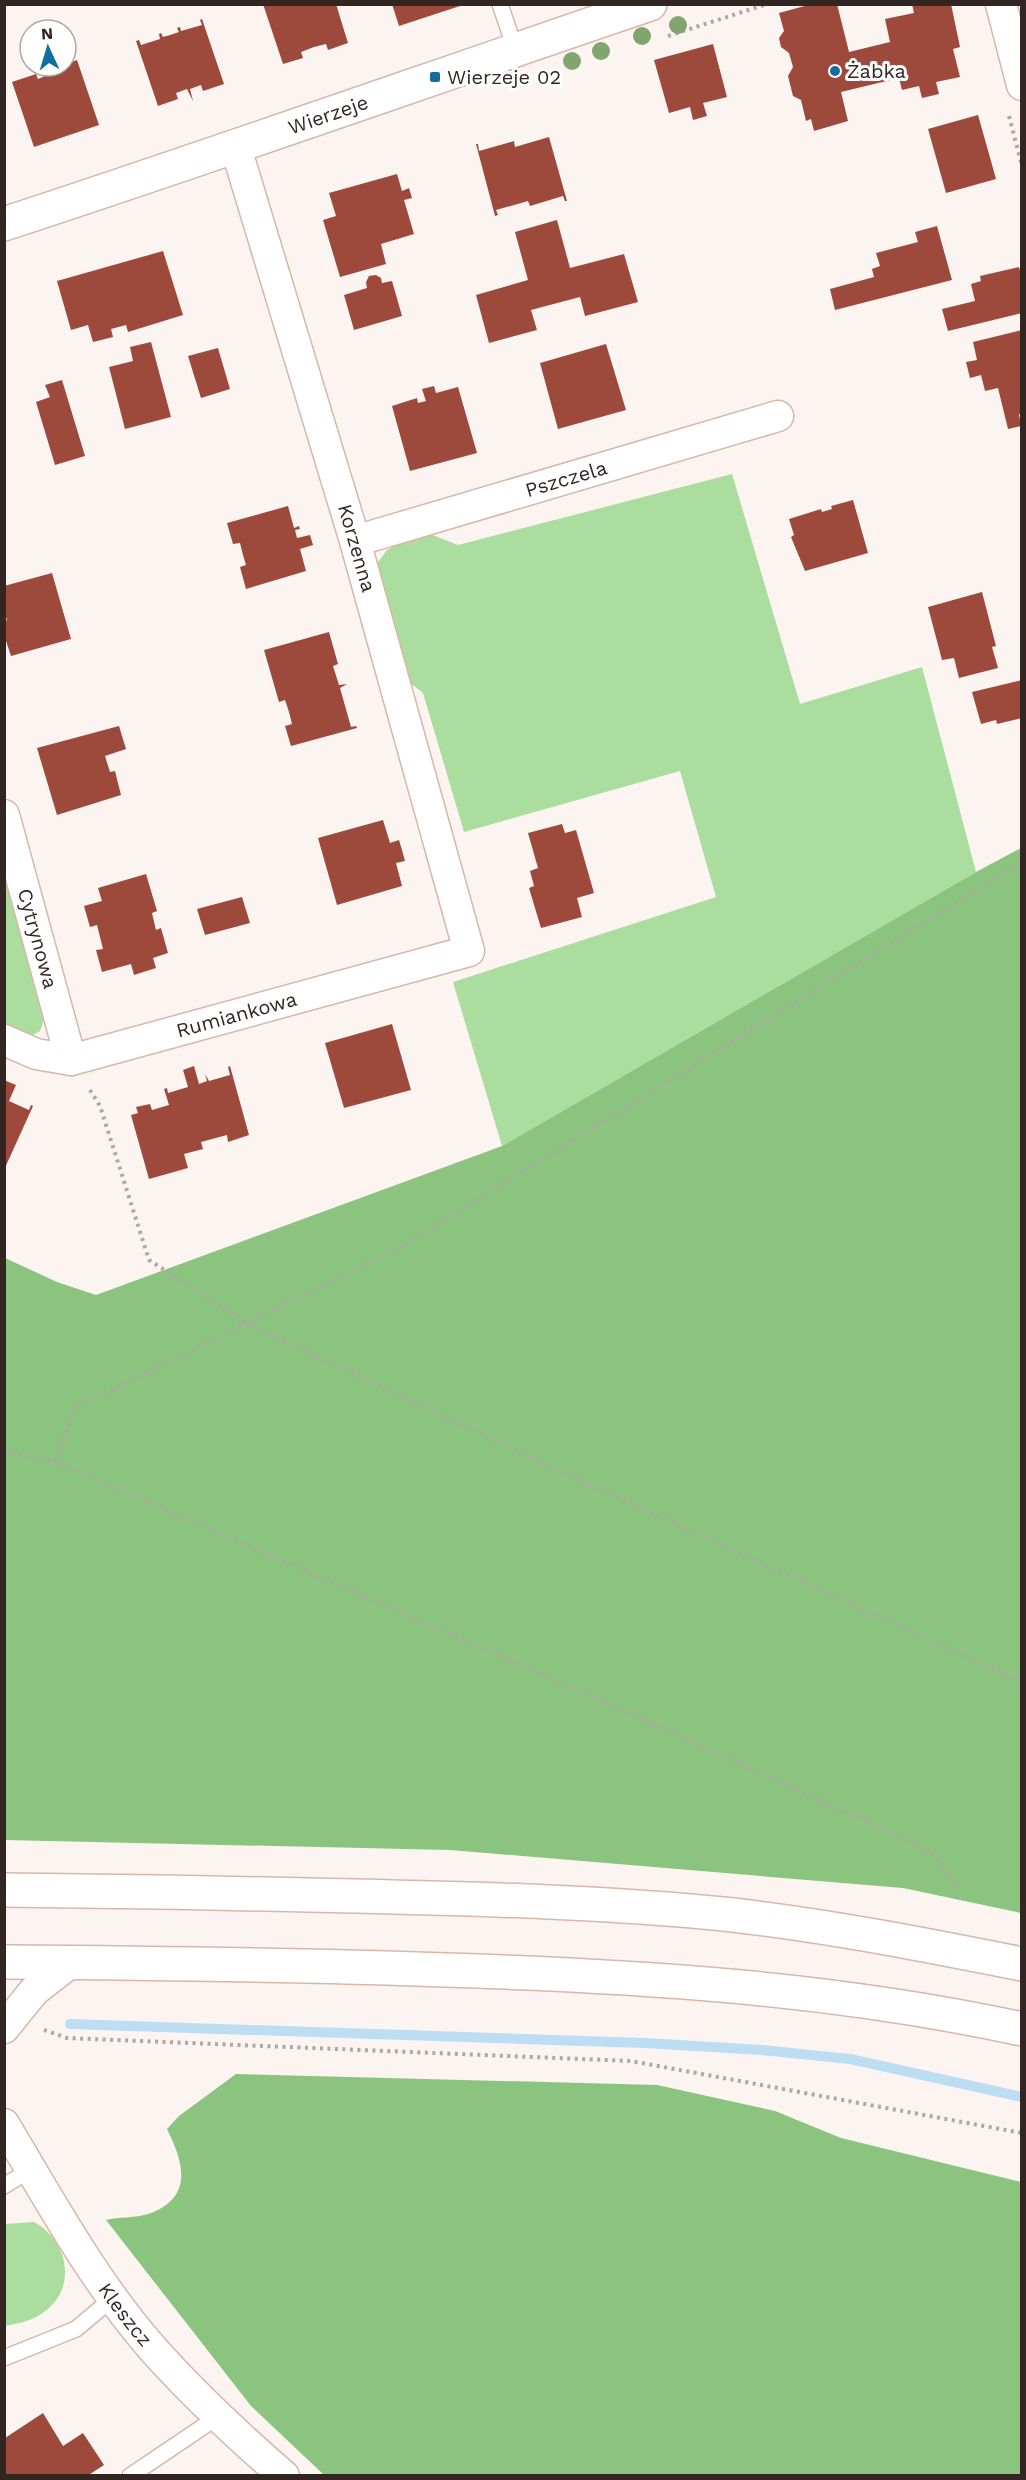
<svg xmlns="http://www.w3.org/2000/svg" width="1026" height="2480" font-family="'Work Sans',sans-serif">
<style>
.green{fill:#aadd9e}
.forest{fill:#8bc47e}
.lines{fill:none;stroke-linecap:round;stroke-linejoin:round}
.stream{stroke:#bdddf3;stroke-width:10}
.building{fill:#9d4a3d}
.service-casing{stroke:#d8b6aa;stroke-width:18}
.minor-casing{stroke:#d8b6aa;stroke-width:33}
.tertiary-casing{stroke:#d8b6aa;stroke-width:36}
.primary-casing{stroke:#d8b6aa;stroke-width:36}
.path{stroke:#b0a6a3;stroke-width:4;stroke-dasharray:3 4.5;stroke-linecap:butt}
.service{stroke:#fff;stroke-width:15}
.minor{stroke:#fff;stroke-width:30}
.tertiary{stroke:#fff;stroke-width:33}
.primary{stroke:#fff;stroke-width:33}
.tree{fill:#81a66d}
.poi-dot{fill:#116e9d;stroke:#fff;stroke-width:2}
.labels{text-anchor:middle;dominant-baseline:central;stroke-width:6;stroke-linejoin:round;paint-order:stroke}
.poi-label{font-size:20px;fill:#332521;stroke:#fff;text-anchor:start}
.street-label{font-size:20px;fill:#332521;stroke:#fff}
</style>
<rect width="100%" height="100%" fill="#fbf4f1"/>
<!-- green -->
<g class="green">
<polygon points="732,474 800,704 922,667 976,872 502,1146 453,982 716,897 680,771 464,832 423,693 405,679 375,566 387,550 401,542 430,534 458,545"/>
<polygon points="4,868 45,1017 40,1031 31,1036 5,1029"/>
<path d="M34,2222C68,2240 78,2288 44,2312C33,2321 19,2323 5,2326V2224Z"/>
</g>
<!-- forest -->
<g class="forest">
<polygon points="1021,848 1021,1913 903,1888 450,1850 5,1840 5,1258 57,1282 96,1295 502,1146 976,872"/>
<path d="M236,2074L657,2085L775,2111L841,2138L1021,2182V2475H324L251,2406L106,2220C119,2217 135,2218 148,2214C194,2198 184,2163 167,2129L179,2116Z"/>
</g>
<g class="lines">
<!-- stream -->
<polyline class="stream" points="70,2024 645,2043 762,2050 850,2059 1022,2097"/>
</g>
<!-- building -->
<g class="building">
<polygon points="263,4 336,4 348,43 328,50 326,44 314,47 301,52 303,58 283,64"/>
<polygon points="392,4 463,4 463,5 399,26"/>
<polygon points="812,4 837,4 849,52 890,42 885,19 914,13 912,4 951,4 960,47 953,49 960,77 936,82 939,94 922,98 919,86 902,90 899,78 841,92 848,121 814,131 811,119 806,121 801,100 793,96 788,76 793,67 789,53 781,47 779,38 784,31 779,13"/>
<polygon points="202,19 224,84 203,91 201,85 190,89 193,101 187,89 176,93 178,99 158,106 136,41 139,40 141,45 160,39 159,34 161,33 163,37 170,35 179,32 177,28 180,27 181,31 202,25 200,20"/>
<polygon points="713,44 727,97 703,103 707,116 693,120 690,107 669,113 654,60"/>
<polygon points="77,60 99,125 34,147 12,82 36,74 38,79 45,76 54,73 52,68 66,66 66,64"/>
<polygon points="978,115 996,179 946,193 928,129"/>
<polygon points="549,137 567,201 565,201 563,196 530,206 528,201 496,210 498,215 495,216 476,144 478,144 479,151 514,141 515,147"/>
<polygon points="397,174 402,191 409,188 412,198 404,200 414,234 381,244 386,264 340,277 323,220 336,216 329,193"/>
<polygon points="557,220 570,268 624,254 638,302 585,316 580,297 531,310 537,330 489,343 476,295 528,280 515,232"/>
<polygon points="937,226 952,280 835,310 830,289 874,277 872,269 880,266 876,253 918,242 915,232"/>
<polygon points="163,251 183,315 128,332 126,325 111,329 113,337 93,342 88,325 71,330 57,281"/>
<polygon points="1019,267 1022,278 1022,313 948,331 942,309 975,301 971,284 981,281 980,276"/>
<polygon points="376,275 381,278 382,283 392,281 402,316 354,330 344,295 367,288 366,282 369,276"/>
<polygon points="1022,330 1022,414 1019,414 1021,426 1008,429 998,388 985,391 981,375 970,378 966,362 977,360 973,342"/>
<polygon points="151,342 171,417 125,429 109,367 133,361 130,347"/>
<polygon points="606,344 626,410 558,429 540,363"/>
<polygon points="218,348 230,389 201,398 188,356"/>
<polygon points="62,380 85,456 55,465 36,402 50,397 45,385"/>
<polygon points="434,386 436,393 458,387 477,453 410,471 392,406 417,398 418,403 426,401 422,389"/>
<polygon points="853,500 868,553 805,571 791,537 794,535 789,519 821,509 822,512 832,509 831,506"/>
<polygon points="288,506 294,528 299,526 300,529 295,530 297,538 310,535 313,545 300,549 306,571 246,589 240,567 246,565 243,555 240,543 233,544 227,523"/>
<polygon points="52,573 71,639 11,656 4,635 4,621 7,620 4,611 4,586"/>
<polygon points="982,592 996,646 992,647 998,668 959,678 954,658 942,660 928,607"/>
<polygon points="329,632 338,664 333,666 339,685 347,684 340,688 351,727 356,726 357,728 291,746 285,726 292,724 289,712 285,700 279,702 264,650"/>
<polygon points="1022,680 1022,718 997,724 996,720 981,724 972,692"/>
<polygon points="119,726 126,749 105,756 110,772 115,771 121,795 57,815 37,748"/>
<polygon points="383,820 390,843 399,840 402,850 405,861 396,863 402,886 337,905 318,838"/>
<polygon points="562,824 565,833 576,830 594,893 577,898 582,917 541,928 529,888 534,886 530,871 538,868 528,833"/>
<polygon points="146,874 157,911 152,913 156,930 161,928 168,953 153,958 156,968 134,975 131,964 102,972 96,950 103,949 97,925 90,927 84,906 102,901 98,888"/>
<polygon points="242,897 250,923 205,935 197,909"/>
<polygon points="392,1024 411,1090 344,1108 325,1043"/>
<polygon points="194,1066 199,1084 207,1081 205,1074 209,1081 230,1075 228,1067 230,1066 249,1135 228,1142 227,1135 201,1142 203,1149 184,1154 188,1168 149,1179 131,1115 138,1113 136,1107 150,1104 152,1110 169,1105 164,1089 167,1088 168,1093 188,1087 183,1070"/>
<polygon points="4,1080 16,1085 9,1101 29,1110 31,1105 33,1106 4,1170"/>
<polygon points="43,2413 63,2446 83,2433 104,2465 87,2476 5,2476 5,2438"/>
</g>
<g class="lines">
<!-- service casing -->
<g class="service-casing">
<g id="service">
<polyline points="500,4 515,49"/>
<polyline points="4,2186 31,2169"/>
<polyline points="4,2358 76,2329 113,2298"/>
<polyline points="130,2476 219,2416"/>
</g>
</g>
<!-- minor casing -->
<g class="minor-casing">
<g id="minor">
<polyline points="1001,4 1022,85"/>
<path id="s1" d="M355,541L778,416"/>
<path id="s2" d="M4,815L71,1060"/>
<path id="s3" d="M4,1040L36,1054L71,1060L469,951L355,541L236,148"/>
<polyline points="4,2028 34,1991 70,1963"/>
<path id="s4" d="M4,2124C50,2201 94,2282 153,2349C193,2394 238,2436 284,2476"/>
</g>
</g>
<!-- tertiary casing -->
<g class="tertiary-casing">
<g id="tertiary">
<path id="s5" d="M4,224C221,153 435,77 650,4"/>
</g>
</g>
<!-- primary casing -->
<g class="primary-casing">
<g id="primary">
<path d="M4,1890C121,1891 237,1893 354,1896C480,1899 607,1902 733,1915C830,1926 926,1945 1022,1964"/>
<path d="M4,1962C152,1963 299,1965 446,1970C639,1976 832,1988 1022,2029"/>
</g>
</g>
<!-- path -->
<g class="path">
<polyline points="668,36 767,4"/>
<polyline points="1009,116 1022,166"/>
<polyline points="90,1090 100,1106 149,1260 247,1323 553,1468 1022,1682"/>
<polyline points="4,1451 56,1462 592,1696 930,1851 959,1889"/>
<polyline points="56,1462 74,1408 399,1248 1022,862"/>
<polyline points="44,2030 67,2038 631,2061 1022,2133"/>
</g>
<!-- service -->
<use href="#service" class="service"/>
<!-- minor -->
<use href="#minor" class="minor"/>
<!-- tertiary -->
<use href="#tertiary" class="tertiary"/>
<!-- primary -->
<use href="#primary" class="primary"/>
</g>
<!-- trees -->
<g class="tree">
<circle cx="678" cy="25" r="9"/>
<circle cx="642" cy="36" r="9"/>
<circle cx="601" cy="51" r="9"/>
<circle cx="572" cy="61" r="9"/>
</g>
<!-- markers -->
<g class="poi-dot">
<circle cx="835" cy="71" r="6"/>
<rect x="429" y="71" width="12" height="12" rx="3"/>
</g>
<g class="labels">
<!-- poi labels -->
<g class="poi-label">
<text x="847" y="71">Żabka</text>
<text x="447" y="77">Wierzeje 02</text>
</g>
<!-- street labels -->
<g class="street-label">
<text stroke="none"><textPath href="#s5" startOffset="342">Wierzeje</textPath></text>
<text stroke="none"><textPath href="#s1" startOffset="220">Pszczela</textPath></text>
<text transform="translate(357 548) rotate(74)">Korzenna</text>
<text stroke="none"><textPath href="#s2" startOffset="128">Cytrynowa</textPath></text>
<text stroke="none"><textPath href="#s3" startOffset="242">Rumiankowa</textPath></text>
<text stroke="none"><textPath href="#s4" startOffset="226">Kleszcz</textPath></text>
</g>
</g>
<!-- border -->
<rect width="1026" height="2480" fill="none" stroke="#332521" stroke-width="12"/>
<!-- north arrow -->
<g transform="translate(48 48) rotate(356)"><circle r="28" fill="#ffffff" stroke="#ada8a6" stroke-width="1.5"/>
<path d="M0-4.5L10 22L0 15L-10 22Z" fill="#116e9d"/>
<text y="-9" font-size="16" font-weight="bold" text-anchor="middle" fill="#332521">N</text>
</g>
</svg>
